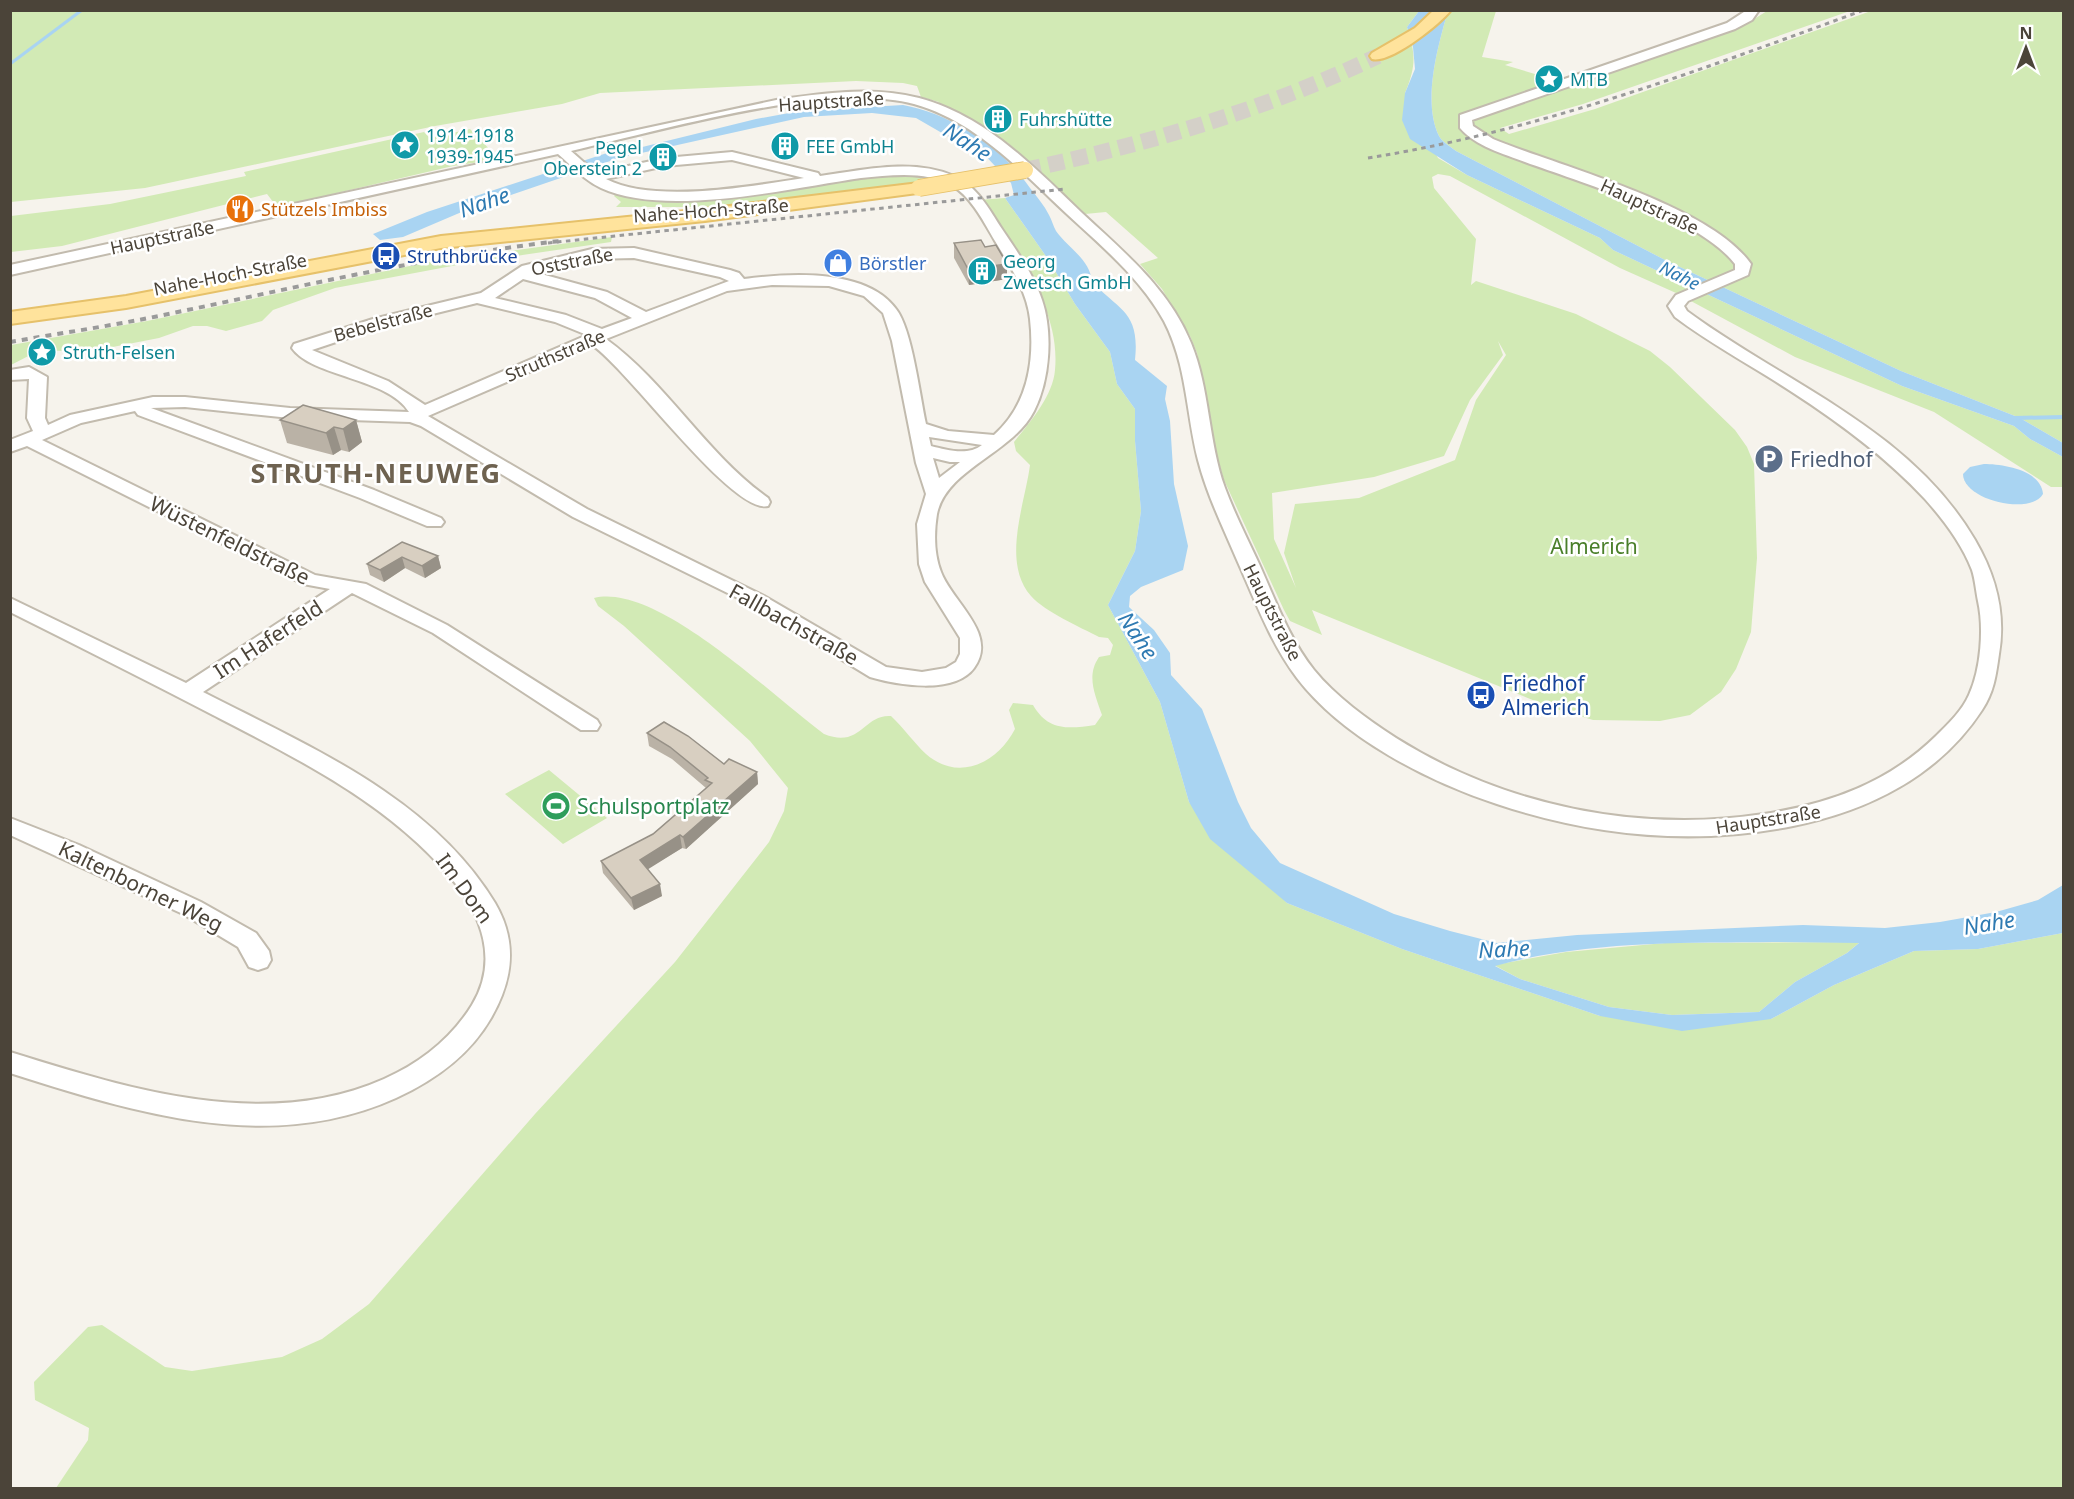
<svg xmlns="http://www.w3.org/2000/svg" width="2074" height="1499" font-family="'Noto Sans',sans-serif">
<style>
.green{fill:#d2eab5;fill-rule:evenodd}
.water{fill:#a9d4f2;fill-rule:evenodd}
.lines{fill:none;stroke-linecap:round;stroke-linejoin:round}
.stream-far1{stroke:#a9d4f2;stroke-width:3}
.stream{stroke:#a9d4f2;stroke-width:4}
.major-tunnel{stroke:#d4d0c8;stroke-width:16;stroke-dasharray:16 8;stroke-linecap:butt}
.minor-casing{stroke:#c2bbae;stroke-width:4}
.major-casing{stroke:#e6c16a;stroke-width:4}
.minor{fill:#fff;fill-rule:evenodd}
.major{fill:#ffe39c;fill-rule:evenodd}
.rail-far1{stroke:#9a9a9a;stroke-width:3;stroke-dasharray:4.5 4.5;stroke-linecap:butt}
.rail{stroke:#9a9a9a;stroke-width:4;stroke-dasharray:6 6;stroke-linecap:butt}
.major-bridge-casing{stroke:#e6c16a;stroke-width:18;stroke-linecap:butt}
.major-bridge{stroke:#ffe39c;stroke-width:16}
.wall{fill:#bab2a6}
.shaded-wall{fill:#979187}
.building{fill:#d8cfc1;stroke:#979187;stroke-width:1.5}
.labels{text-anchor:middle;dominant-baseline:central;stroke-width:5;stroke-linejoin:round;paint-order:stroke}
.far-culture-label{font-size:18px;fill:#0d838f;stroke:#fff;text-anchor:start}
.far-street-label{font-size:18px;fill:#4b4439;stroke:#fff}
.far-food-label{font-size:18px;fill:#c56008;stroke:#fff;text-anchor:start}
.far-transit-label{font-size:18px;fill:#164399;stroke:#fff;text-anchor:start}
.far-shop-label{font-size:18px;fill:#366cbe;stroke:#fff;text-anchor:start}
.far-water-label{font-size:18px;font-style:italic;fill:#2e7ab2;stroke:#fff}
.service-label{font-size:21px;fill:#4e5e75;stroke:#fff;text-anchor:start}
.street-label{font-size:21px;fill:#4b4439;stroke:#fff}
.park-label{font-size:21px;fill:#4a7f2a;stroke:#fff}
.transit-label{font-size:21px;fill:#164399;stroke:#fff;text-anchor:start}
.leisure-label{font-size:21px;fill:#27864d;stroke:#fff;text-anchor:start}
.water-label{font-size:22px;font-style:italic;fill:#2e7ab2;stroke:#fff}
.district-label{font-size:27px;font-weight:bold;letter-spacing:1.5px;fill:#6e6250;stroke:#fff}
</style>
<rect width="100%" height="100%" fill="#f6f3ec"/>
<!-- green -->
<g class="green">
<path d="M10,11H1419L1407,27C1416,55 1416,66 1405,93L1438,158L1467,175L1600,238L1613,250L1902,386L2014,426L2030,439L2063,457V487H2051L1934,412L1795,357L1676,293L1620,268L1450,176L1438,174L1432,177L1434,188L1476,239L1471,285L1476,281L1576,314L1650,351L1670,367L1735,430L1747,447L1754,464L1757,558L1751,632L1736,669L1721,692L1690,715L1660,721L1593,720L1550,707L1312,610L1322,635L1290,621L1284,610L1224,480L1213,442L1197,353L1190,336L1162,289L1140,264L1158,258L1106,212L1085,214L1008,143L936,104L939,102L921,97L917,86L903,83L856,81L600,93L562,104L435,126L145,188L11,202ZM1498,341L1506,355L1476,400L1455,460L1359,498L1295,504L1284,553L1296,588L1274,539L1272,493L1374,477L1444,456L1470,400L1503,355Z"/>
<path d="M1448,11H1496L1482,57L1513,62L1505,65L1558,81L1472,111L1572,83L1746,24L1767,11H1850L1583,104L1500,128L1509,134L1595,109L1871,11H2063V443L2020,418L1901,371L1665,260L1456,151C1451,147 1442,142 1439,136C1422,102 1438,45 1448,11Z"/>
<polygon points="470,129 499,159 453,166 277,207 267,194 62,246 11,252 11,216 110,204 246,176 244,172 424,132 430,138"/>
<polygon points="905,174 932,181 856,192 710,207 616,207 621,202 614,196 617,192 660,198"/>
<path d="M1005,198L1048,259L1075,304L1110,352L1117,384L1135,409V441L1141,511L1135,551L1108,605L1160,702L1189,802L1287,903L1402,949L1600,1016L1771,1019L1834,985L1914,951L1978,949L2063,933V1488H56L88,1440L89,1428L35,1400L34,1382L88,1327L102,1325L165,1367L192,1371L282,1357L322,1339L369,1304L535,1114L675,962L769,842L784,811L788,788L750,741L624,626L598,606L594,598C657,582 773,697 824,734C861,749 863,714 891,716C904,728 914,743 926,754C959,783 998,762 1015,729L1009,710L1013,703L1033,705C1048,731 1068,729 1095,725L1102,715C1095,694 1086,676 1099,657L1110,655L1113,645L1108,638L1099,637C1080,627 1045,612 1031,596C1001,562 1025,504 1030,465L1016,451L1014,442C1030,422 1053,396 1055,370C1061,304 1012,251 978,200Z"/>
<polygon points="612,237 611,242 468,263 335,288 273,310 262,321 226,331 207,326 193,326 159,338 87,352 40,350 11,365 11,345 147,321 429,262"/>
<polygon points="549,770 607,818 563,844 505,794"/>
<polygon points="1860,942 1847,953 1795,982 1759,1012 1672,1015 1609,1007 1520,979 1494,965 1566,952 1665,943"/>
</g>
<!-- water -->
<g class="water">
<path d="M1419,11H1448C1438,45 1422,102 1439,136C1442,142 1451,147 1456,151L1665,260L1901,371L2020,418L2063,443V457L2030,439L2014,426L1902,386L1613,250L1600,238L1467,175L1410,139L1402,120L1405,93L1415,69L1413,47L1407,27Z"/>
<path d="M903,105C952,114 1002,147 1030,188C1037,197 1044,205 1049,215C1052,220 1053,226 1056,231C1069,249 1090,259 1092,282C1120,311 1140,312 1135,360L1167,386L1165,399L1170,421L1174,484L1188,546L1183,570L1141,587L1130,596L1129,607L1154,630L1170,653L1171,675L1202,709L1238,802L1251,828L1280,863L1394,914L1450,931L1497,943L1577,935L1803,925L1885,928L1940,922L1996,912L2038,900L2063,885V933L1978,949L1914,951L1834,985L1771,1019L1682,1031L1600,1016L1402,949L1287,903L1210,839L1189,802L1160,702L1108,605L1135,551L1141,511L1135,441V409L1117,384L1110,352L1075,304L1048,259L1005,198L1014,195L1011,183L980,150L961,144L916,118L872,113L804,117L619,158L464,211L403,237L380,240L373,234L427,212L607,153L622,152L756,119L800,111ZM1773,942L1859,943L1847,953L1795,982L1759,1012L1672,1015L1609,1007L1520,979L1495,966C1584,941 1681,943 1773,942Z"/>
<path d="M1984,464C2003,464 2041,470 2043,494C2030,516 1963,500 1963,474L1970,467Z"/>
</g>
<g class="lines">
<!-- stream-far1 -->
<polyline class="stream-far1" points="10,64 82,10"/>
<!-- stream -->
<polyline class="stream" points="2015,418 2064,417"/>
<!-- major-tunnel -->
<path class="major-tunnel" d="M1025,170C1147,144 1265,110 1378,56"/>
<!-- minor casing -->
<g class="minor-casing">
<g id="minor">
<path d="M1747,10H1759L1752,20L1735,29L1472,120L1473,126L1493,139C1561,167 1710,205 1751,264L1748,275L1688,301L1684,306L1687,311C1786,384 1910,429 1975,540C1996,576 2006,613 1999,654C1996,675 1994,692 1982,710C1939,776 1868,811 1793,826C1693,846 1593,836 1497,804C1427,781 1343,738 1297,678C1270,642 1255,600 1237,560C1223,527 1207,495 1198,460C1186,413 1187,365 1164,321C1137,272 1090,237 1050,198C1011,160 968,119 914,104C826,81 661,131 571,151L596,173L665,158L732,152L818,173L820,176C863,170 913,158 954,176C977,186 989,209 1002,229C1016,250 1034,275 1042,300C1053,332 1050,380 1034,411C1013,453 946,469 937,514C934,533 934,554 941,572C952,602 999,634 974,668C954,695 897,685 870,677L750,604L573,517L421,426L410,422L290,418L185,407L151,408L374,490L441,518L444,522L441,526H427L360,498L138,415L135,411L81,423L42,440L315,575L366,584L447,625L597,720L600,725L597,730H581L433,633L352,593L203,692C308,746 431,797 495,903C518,942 513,980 491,1018C469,1056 435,1080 396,1098C270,1155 135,1113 10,1073V1052C129,1089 264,1132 384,1079C420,1063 451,1039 472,1005C499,961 482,915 451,878C388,803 298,759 213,715C146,680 78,646 10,612V598L186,683L330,589L303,584L27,446L10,452V440L33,431L27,418L29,379L10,380V370L29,367L47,377L45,418L48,425L70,415L153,397H185L290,408L409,412C389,378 312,377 292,348L294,344L373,319L481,293L522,266L592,249L634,248L730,270L739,273L744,279C789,273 866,268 896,309C912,329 920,397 926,424L948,431L994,435C1027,406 1035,362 1030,319C1027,291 1010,266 995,241C985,224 972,198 954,187C927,170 892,175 861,178C792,188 665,218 601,188C584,180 572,166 558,154L10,275V265L781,99C826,93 874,86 919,98C986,116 1034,167 1082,213C1124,252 1169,289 1191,343C1210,389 1208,441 1225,488C1235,515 1248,540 1260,566C1276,602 1290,640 1314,670C1336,697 1367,719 1396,738C1504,806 1638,833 1764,814C1829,804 1888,783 1936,736C1948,724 1962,711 1969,695C1981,669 1984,628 1978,601C1976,591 1975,579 1972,570C1962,544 1943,519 1925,499C1886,457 1840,423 1792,392C1754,367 1712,345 1675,317L1668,306L1676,295L1735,270V264C1699,217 1582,183 1525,162C1504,154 1475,146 1460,128V115L1727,23ZM732,160L804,178C752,186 654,204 606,179L665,166ZM634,258L720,277L729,281L646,312L607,292L534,272L592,259ZM523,279L595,298L632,318L602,329L566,315L495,298ZM772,285L829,286L864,296L883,313L892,341L916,463L926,494L917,524L919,564L925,582L960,638V654L956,662L946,668L922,672L886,667L764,596L587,509L428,416L592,345C628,369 733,515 768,506L770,502L768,498C705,453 667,383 606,339L727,291ZM477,303L555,322L587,335L425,405L388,381L312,350L384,326ZM929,437L982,445C968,456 947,450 931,446ZM933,458L950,462H960L939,478Z"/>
<polygon points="10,818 79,845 201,902 256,933 269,951 271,960 267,967 258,970 249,967 238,947 183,914 10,835"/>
</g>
</g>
<!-- major casing -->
<g class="major-casing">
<g id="major">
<path d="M1434,10H1451C1439,25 1390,64 1372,59L1370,56L1372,53L1415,28Z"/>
<polygon points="919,183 928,188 925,192 705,221 441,248 126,308 10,324 10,312 126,296 441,236 705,209"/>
</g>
</g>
<!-- minor -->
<use href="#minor" class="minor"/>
<!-- major -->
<use href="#major" class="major"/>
<!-- rail-far1 -->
<g class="rail-far1">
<path d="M1368,158C1542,130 1700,70 1864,10"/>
<polyline points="548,243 1065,189"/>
</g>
<!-- rail -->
<path class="rail" d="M10,342C56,334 103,327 149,318C286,290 421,257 560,241"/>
<!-- major-bridge casing -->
<g class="major-bridge-casing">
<polyline id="major-bridge" points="919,188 1025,170"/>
</g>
<!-- major-bridge -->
<use href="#major-bridge" class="major-bridge"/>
</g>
<!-- wall -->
<g class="wall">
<polygon points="954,243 985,247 1007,264 1007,279 969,285 954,258"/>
<polygon points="280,420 356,420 362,442 349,452 341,450 333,455 287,443"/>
<polygon points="402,542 438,556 441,568 425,578 405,568 384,582 370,575 367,564"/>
<polygon points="647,733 724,764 757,772 758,784 686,849 682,848 647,869 662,896 634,910 603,873 601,861 653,834 706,788 672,759 649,746"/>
</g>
<!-- shaded-wall -->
<g class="shaded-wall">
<polygon points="1007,264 1007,279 969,285 968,269"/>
<polygon points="356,420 362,442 349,452 343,429"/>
<polygon points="334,427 341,450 333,455 326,433"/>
<polygon points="438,556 441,568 425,578 422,566"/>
<polygon points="402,557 405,568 384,582 380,570"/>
<polygon points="757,772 758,784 686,849 683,837"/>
<polygon points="680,835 682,848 642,873 640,860"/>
<polygon points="660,884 662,896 634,910 631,898"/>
</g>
<!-- building -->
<g class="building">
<polygon points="981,240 985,247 996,245 1007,264 968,269 954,243"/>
<polygon points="303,405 356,420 343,429 334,427 326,433 280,420"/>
<polygon points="402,542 438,556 422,566 402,557 380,570 367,564"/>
<polygon points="664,722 688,736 724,764 729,759 757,772 683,837 680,835 640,860 660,884 631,898 601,861 653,834 712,783 705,780 708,778 670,747 647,733"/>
</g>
<!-- icons -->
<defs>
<g id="sight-disc" transform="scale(1.5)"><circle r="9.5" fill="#0f9aa8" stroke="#fff"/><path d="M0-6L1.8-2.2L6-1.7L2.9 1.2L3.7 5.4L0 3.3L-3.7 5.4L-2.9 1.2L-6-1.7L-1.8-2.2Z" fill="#fff"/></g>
<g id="building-disc" transform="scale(1.5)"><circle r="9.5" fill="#0f9aa8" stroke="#fff"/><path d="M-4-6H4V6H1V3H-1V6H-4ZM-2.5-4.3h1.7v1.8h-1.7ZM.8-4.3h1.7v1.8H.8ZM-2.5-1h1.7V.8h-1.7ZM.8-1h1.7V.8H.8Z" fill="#fff"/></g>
<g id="restaurant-disc" transform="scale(1.5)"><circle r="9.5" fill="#e8710a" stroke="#fff"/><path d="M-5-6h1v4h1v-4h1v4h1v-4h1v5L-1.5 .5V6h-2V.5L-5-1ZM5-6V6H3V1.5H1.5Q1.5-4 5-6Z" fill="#fff"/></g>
<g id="bus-disc" transform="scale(1.5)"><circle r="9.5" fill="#1a4fb4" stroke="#fff"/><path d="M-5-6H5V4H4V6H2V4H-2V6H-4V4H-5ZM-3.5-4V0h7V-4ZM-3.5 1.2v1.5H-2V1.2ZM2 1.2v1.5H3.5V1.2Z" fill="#fff"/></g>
<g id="shop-disc" transform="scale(1.5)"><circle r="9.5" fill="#3f7fe0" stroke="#fff"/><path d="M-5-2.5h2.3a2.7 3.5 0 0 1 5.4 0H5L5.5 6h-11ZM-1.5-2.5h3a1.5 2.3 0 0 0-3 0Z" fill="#fff"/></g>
<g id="parking-disc" transform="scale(1.5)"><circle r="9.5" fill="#5c6f8a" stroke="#fff"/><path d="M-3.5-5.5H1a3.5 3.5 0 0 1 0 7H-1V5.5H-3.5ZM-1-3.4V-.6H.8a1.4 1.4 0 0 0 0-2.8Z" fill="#fff"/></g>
<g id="stadium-disc" transform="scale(1.5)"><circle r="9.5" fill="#2e9e5b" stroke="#fff"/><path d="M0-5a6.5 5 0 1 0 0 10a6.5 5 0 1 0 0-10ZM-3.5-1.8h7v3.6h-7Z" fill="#fff"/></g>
</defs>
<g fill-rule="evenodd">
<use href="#sight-disc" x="1549" y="79"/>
<use href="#building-disc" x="998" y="119"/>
<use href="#sight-disc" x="405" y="145"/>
<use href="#building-disc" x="785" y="146"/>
<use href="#building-disc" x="663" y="157"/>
<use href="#restaurant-disc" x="240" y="209"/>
<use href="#bus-disc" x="386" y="256"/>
<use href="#shop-disc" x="838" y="263"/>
<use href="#building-disc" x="982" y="271"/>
<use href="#sight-disc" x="42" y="352"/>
<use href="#parking-disc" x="1769" y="459"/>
<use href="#bus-disc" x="1481" y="695"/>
<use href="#stadium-disc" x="556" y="806"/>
</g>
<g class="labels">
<!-- far-culture labels -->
<g class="far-culture-label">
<text x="1570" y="79">MTB</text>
<text x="1019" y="119">Fuhrshütte</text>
<text x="426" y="135">1914-1918<tspan x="426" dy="21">1939-1945</tspan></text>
<text x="806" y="146">FEE GmbH</text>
<text x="642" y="147" text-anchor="end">Pegel<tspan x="642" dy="21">Oberstein 2</tspan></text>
<text x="1003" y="261">Georg<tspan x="1003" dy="21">Zwetsch GmbH</tspan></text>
<text x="63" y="352">Struth-Felsen</text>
</g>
<!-- far-street labels -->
<g class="far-street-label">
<text transform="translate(831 101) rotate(-4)">Hauptstraße</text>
<text transform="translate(1650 206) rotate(25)">Hauptstraße</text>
<text transform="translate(711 210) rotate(-4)">Nahe-Hoch-Straße</text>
<text transform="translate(162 237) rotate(-12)">Hauptstraße</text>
<text transform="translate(572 261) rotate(-11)">Oststraße</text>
<text transform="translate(230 274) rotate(-11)">Nahe-Hoch-Straße</text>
<text transform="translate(383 322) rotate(-15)">Bebelstraße</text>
<text transform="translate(555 355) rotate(-23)">Struthstraße</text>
<text transform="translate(1273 612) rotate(63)">Hauptstraße</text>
<text transform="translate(1768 819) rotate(-9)">Hauptstraße</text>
</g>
<!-- far-food labels -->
<g class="far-food-label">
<text x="261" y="209">Stützels Imbiss</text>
</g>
<!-- far-transit labels -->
<g class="far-transit-label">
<text x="407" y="256">Struthbrücke</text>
</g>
<!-- far-shop labels -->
<g class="far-shop-label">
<text x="859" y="263">Börstler</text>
</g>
<!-- far-water labels -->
<g class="far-water-label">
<text transform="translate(1680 275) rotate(27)">Nahe</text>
</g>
<!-- service labels -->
<g class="service-label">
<text x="1790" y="459">Friedhof</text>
</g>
<!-- street labels -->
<g class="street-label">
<text transform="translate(230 540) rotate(26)">Wüstenfeldstraße</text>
<text transform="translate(794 624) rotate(29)">Fallbachstraße</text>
<text transform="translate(268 639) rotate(-33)">Im Haferfeld</text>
<text transform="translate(141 886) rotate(26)">Kaltenborner Weg</text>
<text transform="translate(465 888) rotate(54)">Im Dom</text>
</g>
<!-- park labels -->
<g class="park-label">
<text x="1594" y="546">Almerich</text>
</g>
<!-- transit labels -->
<g class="transit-label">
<text x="1502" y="683">Friedhof<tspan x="1502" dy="24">Almerich</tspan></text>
</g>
<!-- leisure labels -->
<g class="leisure-label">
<text x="577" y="806">Schulsportplatz</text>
</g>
<!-- water labels -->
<g class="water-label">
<text transform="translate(968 141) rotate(33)">Nahe</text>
<text transform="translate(484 201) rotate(-19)">Nahe</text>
<text transform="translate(1139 635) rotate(56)">Nahe</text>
<text transform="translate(1989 922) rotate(-9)">Nahe</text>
<text transform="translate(1504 948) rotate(-3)">Nahe</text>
</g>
<!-- district labels -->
<g class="district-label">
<text x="376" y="472">STRUTH-NEUWEG</text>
</g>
</g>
<!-- border -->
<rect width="2074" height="1499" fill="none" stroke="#4b4439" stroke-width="24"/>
<!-- north arrow -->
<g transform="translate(2026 48)" stroke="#ffffff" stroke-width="4.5" paint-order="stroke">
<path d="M0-4.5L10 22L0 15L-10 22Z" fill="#4b4439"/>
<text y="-9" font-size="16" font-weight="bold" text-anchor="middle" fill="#4b4439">N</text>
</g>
</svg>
